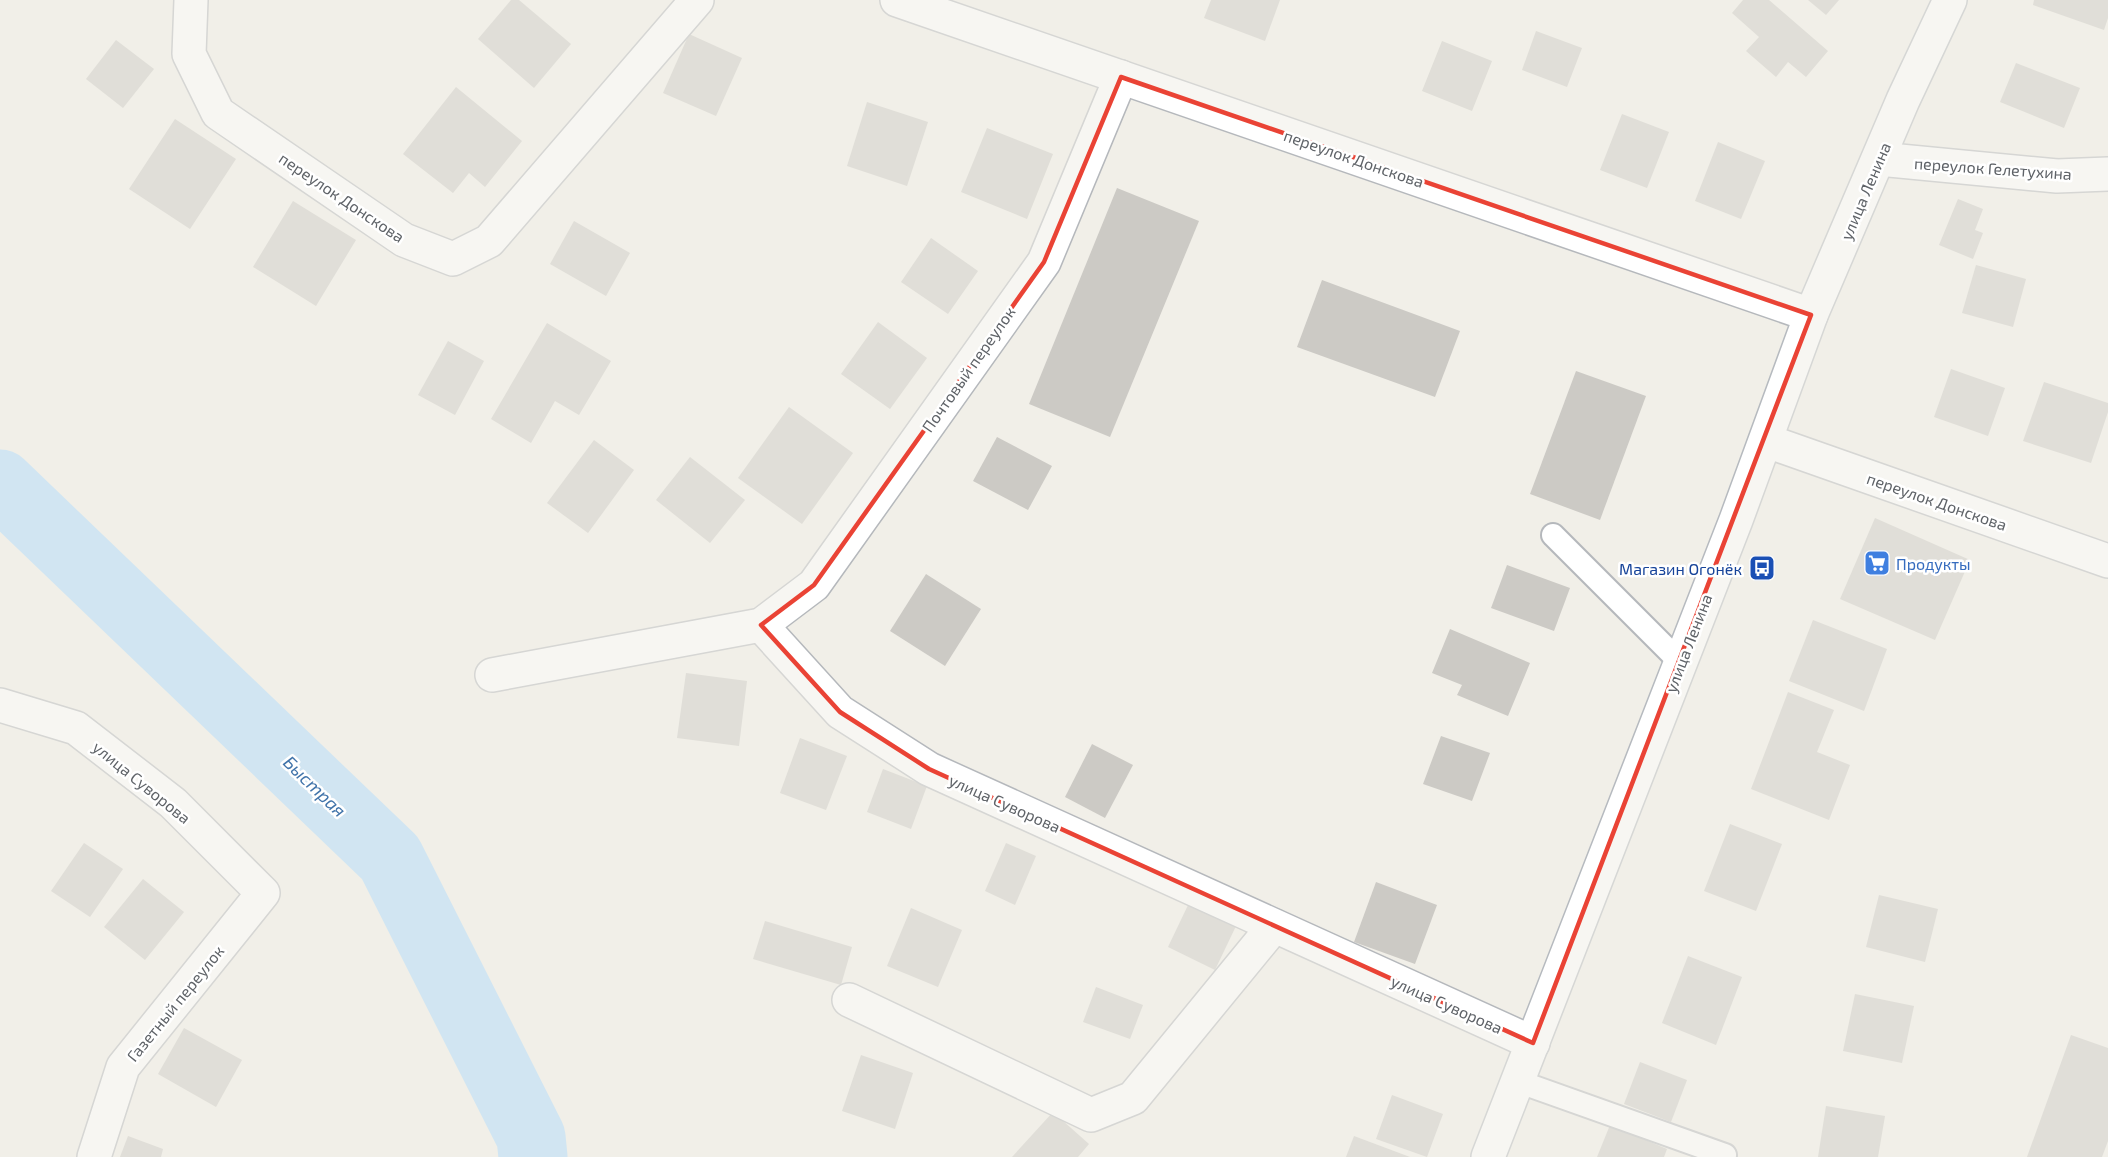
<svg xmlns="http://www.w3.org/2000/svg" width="2108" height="1157" font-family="'Exo 2',sans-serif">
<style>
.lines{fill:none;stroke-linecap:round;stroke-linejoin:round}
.river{stroke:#aadaff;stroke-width:69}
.building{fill:#cccac5}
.lane-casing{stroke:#b5b8bc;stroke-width:26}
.street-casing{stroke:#b5b8bc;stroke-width:36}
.secondary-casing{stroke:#b6babf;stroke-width:36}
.lane{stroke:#fff;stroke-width:22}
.street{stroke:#fff;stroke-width:33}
.secondary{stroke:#fff;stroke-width:33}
.marked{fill:none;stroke:#ea4335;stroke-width:4.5;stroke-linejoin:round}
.labels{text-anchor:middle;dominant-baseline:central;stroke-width:5;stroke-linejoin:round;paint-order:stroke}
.street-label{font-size:16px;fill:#5f6368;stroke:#fff}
.shop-label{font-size:16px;fill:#366cbe;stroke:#fff;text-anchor:start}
.transit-label{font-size:16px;fill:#164399;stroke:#fff;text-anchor:end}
.water-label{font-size:18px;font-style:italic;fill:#4174aa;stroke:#fff}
</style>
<rect width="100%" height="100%" fill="#f1efe8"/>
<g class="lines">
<!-- river -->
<polyline class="river" points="0,484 390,858 531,1137 533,1157"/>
</g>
<!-- building -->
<g class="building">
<polygon points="511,0 519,0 571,44 534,88 478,39"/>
<polygon points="1211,0 1280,0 1265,41 1204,18"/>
<polygon points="1743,0 1769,0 1828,51 1806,77 1788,62 1776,77 1746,51 1759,37 1732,13"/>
<polygon points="1808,0 1839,0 1826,15"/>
<polygon points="2034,0 2108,0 2108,18 2104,30 2033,5"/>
<polygon points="1536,31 1582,48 1567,87 1522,70"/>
<polygon points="689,34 742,58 716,116 663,93"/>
<polygon points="116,40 154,69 123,108 86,79"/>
<polygon points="1442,41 1492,61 1472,111 1422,91"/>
<polygon points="2016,63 2080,88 2064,128 2000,102"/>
<polygon points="456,87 522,141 485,187 469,173 453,193 403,154"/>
<polygon points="867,102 928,122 907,186 847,166"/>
<polygon points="1622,114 1669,132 1647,188 1600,170"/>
<polygon points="175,119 236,159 190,229 129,189"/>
<polygon points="987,128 1053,154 1027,219 961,192"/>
<polygon points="1718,142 1765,161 1741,219 1695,201"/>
<polygon points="1117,188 1199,221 1110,437 1029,404"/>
<polygon points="1958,199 1983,209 1975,230 1983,233 1973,259 1939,245"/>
<polygon points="293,201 356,240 316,306 253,267"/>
<polygon points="574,221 630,253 606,296 550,264"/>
<polygon points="931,238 978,271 948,314 901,282"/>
<polygon points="1976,265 2026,279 2013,327 1962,313"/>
<polygon points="1322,280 1460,331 1435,397 1297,347"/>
<polygon points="878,322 927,358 890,409 841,374"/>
<polygon points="547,323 611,361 579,415 555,401 531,443 491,419"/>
<polygon points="448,341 484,361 455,415 418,395"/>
<polygon points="1951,369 2005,388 1988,436 1934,417"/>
<polygon points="1576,371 1646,396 1600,520 1530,494"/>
<polygon points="2044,382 2108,403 2108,412 2091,463 2023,441"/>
<polygon points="789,407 853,453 802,524 738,478"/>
<polygon points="997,437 1052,466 1028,510 973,481"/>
<polygon points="594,440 634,470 588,533 547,503"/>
<polygon points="690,457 745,500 710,543 656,500"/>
<polygon points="1875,518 1970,560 1935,640 1840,599"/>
<polygon points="1507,565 1570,588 1554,631 1491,608"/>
<polygon points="926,574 981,609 945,666 890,631"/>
<polygon points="1813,620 1887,649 1864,711 1789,681"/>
<polygon points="1450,629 1530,663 1508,716 1457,695 1462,685 1432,673"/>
<polygon points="686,673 747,681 739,746 677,738"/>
<polygon points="1788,692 1834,710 1817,752 1850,765 1829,820 1751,789"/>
<polygon points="1441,736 1490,753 1472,801 1423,784"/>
<polygon points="800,738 847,756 826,810 780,793"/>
<polygon points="1092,744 1133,765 1105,818 1065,797"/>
<polygon points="883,769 927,786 911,829 867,812"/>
<polygon points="1730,824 1782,844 1756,911 1704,891"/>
<polygon points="84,843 123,869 90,917 51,891"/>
<polygon points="1006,843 1036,856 1015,905 985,891"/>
<polygon points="143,879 184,912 145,960 104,927"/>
<polygon points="1376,882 1437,905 1415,964 1354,942"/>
<polygon points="1879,895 1938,909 1925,962 1866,947"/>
<polygon points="1189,903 1236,926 1215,970 1168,947"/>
<polygon points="911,908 962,930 938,987 887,966"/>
<polygon points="765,921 852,947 841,985 753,959"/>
<polygon points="1688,956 1742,977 1716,1045 1662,1023"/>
<polygon points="1096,987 1143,1005 1130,1039 1083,1022"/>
<polygon points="1855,994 1914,1006 1902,1063 1843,1051"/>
<polygon points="184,1028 242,1060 216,1107 158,1074"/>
<polygon points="2071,1035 2108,1048 2108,1141 2102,1157 2027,1157"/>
<polygon points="861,1055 913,1073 895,1129 842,1111"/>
<polygon points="1640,1062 1687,1080 1671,1122 1624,1104"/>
<polygon points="1392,1095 1443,1114 1427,1157 1376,1139"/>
<polygon points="1826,1106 1885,1116 1878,1157 1818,1157"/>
<polygon points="1053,1112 1089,1144 1078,1157 1012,1157"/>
<polygon points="1610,1125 1667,1149 1664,1157 1597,1157"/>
<polygon points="128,1136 163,1149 161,1157 120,1157"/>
<polygon points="1354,1136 1410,1157 1346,1157"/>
</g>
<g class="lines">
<!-- lane casing -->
<g class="lane-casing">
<g id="lane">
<polyline points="1553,535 1681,663"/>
<polyline points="1517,1081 1725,1155"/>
</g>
</g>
<!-- street casing -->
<g class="street-casing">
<g id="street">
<polyline points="191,0 189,54 218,113 404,240 453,259 489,241 697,0"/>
<polyline points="897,0 1811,315"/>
<polyline points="1879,159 2057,176 2108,174"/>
<polyline points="1767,441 2108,561"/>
<polyline points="761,625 840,712 929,769 1533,1043"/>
<polyline points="492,675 761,625 814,585 1044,262 1121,77"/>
<polyline points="0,705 76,728 173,803 263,893 123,1067 94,1157"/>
<polyline points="849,1000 1091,1115 1133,1098 1274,926"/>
</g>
</g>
<!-- secondary casing -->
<g class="secondary-casing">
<polyline id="secondary" points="1488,1157 1736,520 1811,315 1903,100 1950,0"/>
</g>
<!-- lane -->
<use href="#lane" class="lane"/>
<!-- street -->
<use href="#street" class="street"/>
<!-- secondary -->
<use href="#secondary" class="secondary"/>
</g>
<!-- marked area -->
<path d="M0 0H2108V1157H0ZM1121,77L1811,315L1533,1043L929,769L840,712L761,625L814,585L1044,262Z" fill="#f1efe8" fill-opacity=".55" fill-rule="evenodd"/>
<path class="marked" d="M1121,77L1811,315L1533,1043L929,769L840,712L761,625L814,585L1044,262Z"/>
<!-- icons -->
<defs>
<g id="supermarket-square" transform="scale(1.35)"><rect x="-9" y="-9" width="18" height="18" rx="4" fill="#3f7fe0" stroke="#fff"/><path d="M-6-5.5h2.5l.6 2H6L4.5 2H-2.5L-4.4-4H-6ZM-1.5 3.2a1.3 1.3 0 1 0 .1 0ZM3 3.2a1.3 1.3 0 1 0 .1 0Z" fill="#fff"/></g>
<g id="bus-square" transform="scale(1.35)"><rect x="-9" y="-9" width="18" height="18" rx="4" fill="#1a4fb4" stroke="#fff"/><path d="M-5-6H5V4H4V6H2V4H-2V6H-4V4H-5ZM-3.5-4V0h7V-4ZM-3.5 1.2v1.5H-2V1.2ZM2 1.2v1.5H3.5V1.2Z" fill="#fff"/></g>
</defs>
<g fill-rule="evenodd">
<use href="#supermarket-square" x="1877" y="563"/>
<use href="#bus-square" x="1762" y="568"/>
</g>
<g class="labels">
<!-- street labels -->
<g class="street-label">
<text transform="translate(1354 158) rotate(19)">переулок Донскова</text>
<text transform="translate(1993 168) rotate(4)">переулок Гелетухина</text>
<text transform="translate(1865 191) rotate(-67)">улица Ленина</text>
<text transform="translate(342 197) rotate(34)">переулок Донскова</text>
<text transform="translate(968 369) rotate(-55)">Почтовый переулок</text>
<text transform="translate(1937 501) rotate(19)">переулок Донскова</text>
<text transform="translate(1688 643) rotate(-69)">улица Ленина</text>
<text transform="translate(142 782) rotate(39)">улица Суворова</text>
<text transform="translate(1005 803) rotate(24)">улица Суворова</text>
<text transform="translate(175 1003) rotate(-51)">Газетный переулок</text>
<text transform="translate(1447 1004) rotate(24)">улица Суворова</text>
</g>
<!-- shop labels -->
<g class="shop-label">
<text x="1896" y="563">Продукты</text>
</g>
<!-- transit labels -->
<g class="transit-label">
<text x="1742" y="568">Магазин Огонёк</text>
</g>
<!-- water labels -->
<g class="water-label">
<text transform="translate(315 786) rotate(44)">Быстрая</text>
</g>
</g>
</svg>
